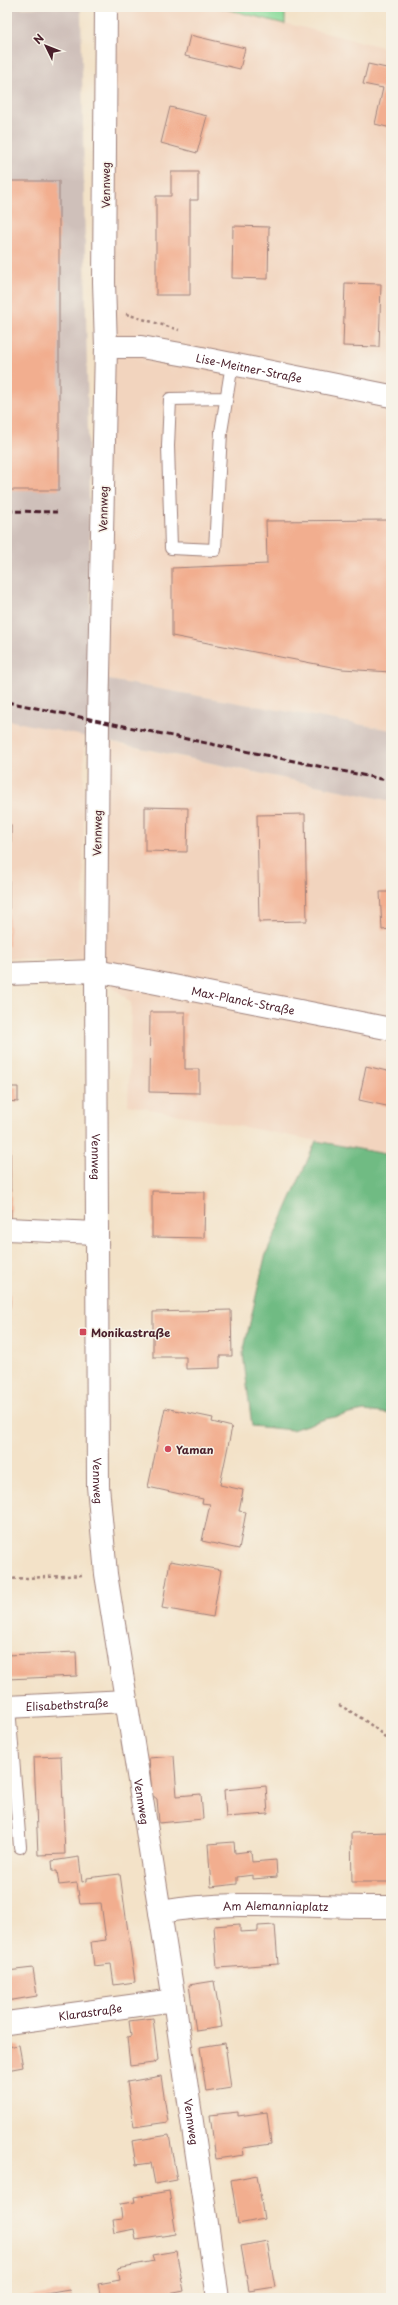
<svg xmlns="http://www.w3.org/2000/svg" width="398" height="2305" font-family="'Playpen Sans',sans-serif">
<style>
.built{fill:#f2d4be}
.industrial{fill:#cfc0ba}
.green{fill:#8bdb9b;stroke:#6a7d63}
.forest{fill:#70bb83;stroke:#5d6d57}
.building{fill:#f2ae8f}
.lines{fill:none;stroke-linecap:round;stroke-linejoin:round}
.lane-casing{stroke:#9e807a;stroke-width:14}
.street-casing{stroke:#9e807a;stroke-width:24}
.path{stroke:#9e807a;stroke-width:2.5;stroke-dasharray:3 3;stroke-linecap:butt}
.lane{stroke:#fff;stroke-width:12}
.street{stroke:#fff;stroke-width:22}
.rail{stroke:#4a1f2b;stroke-width:3;stroke-dasharray:6 3;stroke-linecap:butt}
.poi-dot{fill:#d1495b;stroke:#f7f3e8;stroke-width:1.5}
.labels{text-anchor:middle;dominant-baseline:central;stroke-width:3;stroke-linejoin:round;paint-order:stroke}
.street-label{font-size:11px;fill:#4a1f2b;stroke:#f7f3e8}
.poi-label{font-size:11px;font-weight:bold;fill:#4a1f2b;stroke:#f7f3e8;text-anchor:start}
</style>
<rect width="100%" height="100%" fill="#f7f3e8"/>
<filter id="ink" filterUnits="userSpaceOnUse"><feTurbulence type="fractalNoise" baseFrequency=".025" numOctaves="2"/><feDisplacementMap in="SourceGraphic" scale="8" xChannelSelector="R" yChannelSelector="G"/><feConvolveMatrix kernelMatrix="1 2 1 2 8 2 1 2 1" color-interpolation-filters="sRGB"/></filter>
<filter id="wash" filterUnits="userSpaceOnUse"><feTurbulence type="fractalNoise" baseFrequency=".012" numOctaves="4" result="noise"/><feDisplacementMap in="SourceGraphic" scale="16" xChannelSelector="R" yChannelSelector="G"/><feGaussianBlur stdDeviation="0.9" result="paint"/><feColorMatrix in="noise" values="0 0 0 0 0 0 0 0 0 0 0 0 0 0 0 0 0 1.4 0 .05"/><feComposite in="paint" operator="in"/></filter>
<g filter="url(#wash)">
<rect width="100%" height="100%" fill="#f3e2c8"/>
<!-- built -->
<g class="built">
<polygon points="106,7 218,7 391,49 391,730 99,678"/>
<polygon points="7,720 84,735 83,960 7,958"/>
<polygon points="98,740 391,801 391,1155 128,1105 131,1003 96,971"/>
</g>
<!-- industrial -->
<polygon class="industrial" points="81,7 92,677 391,730 391,801 7,720 7,8"/>
<!-- green -->
<polygon class="green" points="218,7 285,7 285,24"/>
<!-- forest -->
<polygon class="forest" points="316,1141 391,1155 391,1414 364,1411 325,1419 292,1430 252,1426 243,1353 265,1257"/>
<g id="blocks">
<!-- building -->
<g class="building">
<polygon points="190,35 245,48 240,69 185,56"/>
<polygon points="368,64 391,69 391,128 375,124 383,88 363,84"/>
<polygon points="170,107 207,116 197,153 161,143"/>
<polygon points="171,172 198,172 198,200 190,200 190,295 156,295 156,196 171,196"/>
<rect x="7" y="181" width="52" height="309"/>
<polygon points="233,226 269,227 268,279 232,278"/>
<polygon points="345,283 381,284 379,347 343,346"/>
<polygon points="391,520 391,672 342,669 172,636 172,568 267,564 266,521"/>
<polygon points="145,807 188,808 187,852 145,851"/>
<polygon points="305,814 307,921 259,922 257,815"/>
<rect x="7" y="825" width="4" height="25"/>
<rect x="7" y="882" width="2" height="64"/>
<polygon points="380,892 391,892 391,929 382,930"/>
<polygon points="150,1012 185,1012 185,1069 199,1069 199,1093 149,1092"/>
<polygon points="366,1066 391,1072 391,1107 359,1100"/>
<polygon points="7,1087 18,1087 18,1102 7,1101"/>
<polygon points="7,1115 10,1115 11,1219 7,1219"/>
<polygon points="152,1191 205,1192 204,1238 152,1237"/>
<polygon points="7,1294 10,1294 9,1329 7,1329"/>
<polygon points="231,1310 232,1356 220,1356 220,1368 186,1369 186,1357 153,1357 153,1312"/>
<polygon points="165,1408 213,1418 212,1422 232,1427 220,1485 243,1490 239,1511 246,1512 239,1549 202,1541 210,1504 202,1503 203,1499 148,1487"/>
<polygon points="170,1561 221,1570 213,1617 162,1608"/>
<polygon points="76,1652 77,1676 7,1679 7,1655"/>
<polygon points="61,1756 65,1854 38,1855 34,1757"/>
<polygon points="174,1756 177,1796 201,1794 203,1819 159,1823 157,1799 152,1795 149,1758"/>
<polygon points="266,1786 268,1814 226,1817 224,1790"/>
<polygon points="391,1832 391,1882 352,1882 351,1833"/>
<polygon points="234,1842 235,1853 251,1851 252,1862 276,1860 277,1877 253,1879 253,1875 237,1877 237,1884 211,1887 208,1844"/>
<polygon points="79,1857 82,1882 87,1881 87,1878 120,1874 135,1982 114,1985 111,1964 94,1966 91,1942 106,1940 101,1903 80,1904 77,1883 59,1885 57,1871 53,1871 52,1861"/>
<polygon points="240,1924 240,1932 258,1931 258,1926 275,1925 278,1964 217,1968 214,1926"/>
<polygon points="33,1968 37,1996 7,2001 7,1971"/>
<polygon points="214,1981 222,2027 196,2031 189,1985"/>
<polygon points="153,2018 158,2060 153,2063 130,2066 127,2037 131,2036 129,2021"/>
<polygon points="225,2043 231,2088 206,2092 200,2047"/>
<polygon points="19,2045 23,2067 7,2070 7,2047"/>
<polygon points="161,2076 168,2122 134,2127 127,2082"/>
<polygon points="238,2112 238,2116 267,2112 271,2144 243,2148 244,2155 216,2159 210,2115"/>
<polygon points="169,2135 177,2180 155,2184 151,2163 136,2165 132,2141"/>
<polygon points="257,2175 264,2219 238,2224 231,2180"/>
<polygon points="169,2191 176,2234 136,2240 134,2229 115,2233 113,2220 122,2219 120,2204 135,2202 134,2197"/>
<polygon points="267,2241 275,2287 249,2291 241,2246"/>
<polygon points="176,2251 184,2291 149,2298 101,2298 98,2284 120,2280 118,2268 154,2261 152,2255"/>
<polygon points="69,2290 71,2298 28,2298 28,2297"/>
</g>
</g>
</g>
<g filter="url(#ink)">
<use href="#blocks" fill-opacity="0" stroke="#9e807a" stroke-width="1"/>
<g class="lines">
<!-- lane casing -->
<g class="lane-casing">
<g id="lane">
<polyline points="226,398 170,399 168,446 171,548 215,550 221,432 232,364"/>
<polyline points="9,1707 20,1847"/>
</g>
</g>
<!-- street casing -->
<g class="street-casing">
<g id="street">
<path id="s1" d="M106,7L104,282L106,347L98,721L96,971L98,1486L106,1574L174,2000L218,2298"/>
<path id="s2" d="M106,347H141L192,356L391,396"/>
<path id="s3" d="M7,974L96,971L391,1029"/>
<polyline points="7,1229 96,1233"/>
<path id="s4" d="M7,1707L126,1701"/>
<path id="s5" d="M160,1912C236,1899 315,1908 391,1907"/>
<path id="s6" d="M7,2023L174,2000"/>
</g>
</g>
<!-- path -->
<g class="path">
<polyline points="126,314 179,330"/>
<polyline points="7,1579 84,1575"/>
<path d="M339,1705C359,1716 375,1726 391,1743"/>
</g>
<!-- lane -->
<use href="#lane" class="lane"/>
<!-- street -->
<use href="#street" class="street"/>
<!-- rail -->
<g class="rail">
<polyline points="7,511 57,512"/>
<polyline points="7,702 391,781"/>
</g>
</g>
</g>
<!-- markers -->
<g class="poi-dot">
<rect x="79" y="1328" width="8" height="8" rx="2"/>
<circle cx="168" cy="1449" r="4"/>
</g>
<g class="labels">
<!-- street labels -->
<g class="street-label">
<text transform="translate(105 185) rotate(-90)">Vennweg</text>
<text stroke="none"><textPath href="#s2" startOffset="145">Lise-Meitner-Straße</textPath></text>
<text transform="translate(103 509) rotate(-89)">Vennweg</text>
<text transform="translate(97 833) rotate(-89)">Vennweg</text>
<text stroke="none"><textPath href="#s3" startOffset="239">Max-Planck-Straße</textPath></text>
<text stroke="none"><textPath href="#s1" startOffset="1150">Vennweg</textPath></text>
<text stroke="none"><textPath href="#s1" startOffset="1474">Vennweg</textPath></text>
<text stroke="none"><textPath href="#s4" startOffset="60">Elisabethstraße</textPath></text>
<text stroke="none"><textPath href="#s1" startOffset="1798">Vennweg</textPath></text>
<text stroke="none"><textPath href="#s5" startOffset="116">Am Alemanniaplatz</textPath></text>
<text stroke="none"><textPath href="#s6" startOffset="84">Klarastraße</textPath></text>
<text stroke="none"><textPath href="#s1" startOffset="2122">Vennweg</textPath></text>
</g>
<!-- poi labels -->
<g class="poi-label">
<text x="91" y="1332">Monikastraße</text>
<text x="176" y="1449">Yaman</text>
</g>
</g>
<!-- margin -->
<rect width="398" height="2305" fill="none" stroke="#f7f3e8" stroke-width="24"/>
<!-- north arrow -->
<g transform="translate(46 46) rotate(313)" stroke="#f7f3e8" stroke-width="3" paint-order="stroke">
<path d="M0-3L7 15L0 10L-7 15Z" fill="#4a1f2b"/>
<text y="-6" font-size="11" font-weight="bold" text-anchor="middle" fill="#4a1f2b">N</text>
</g>
</svg>
